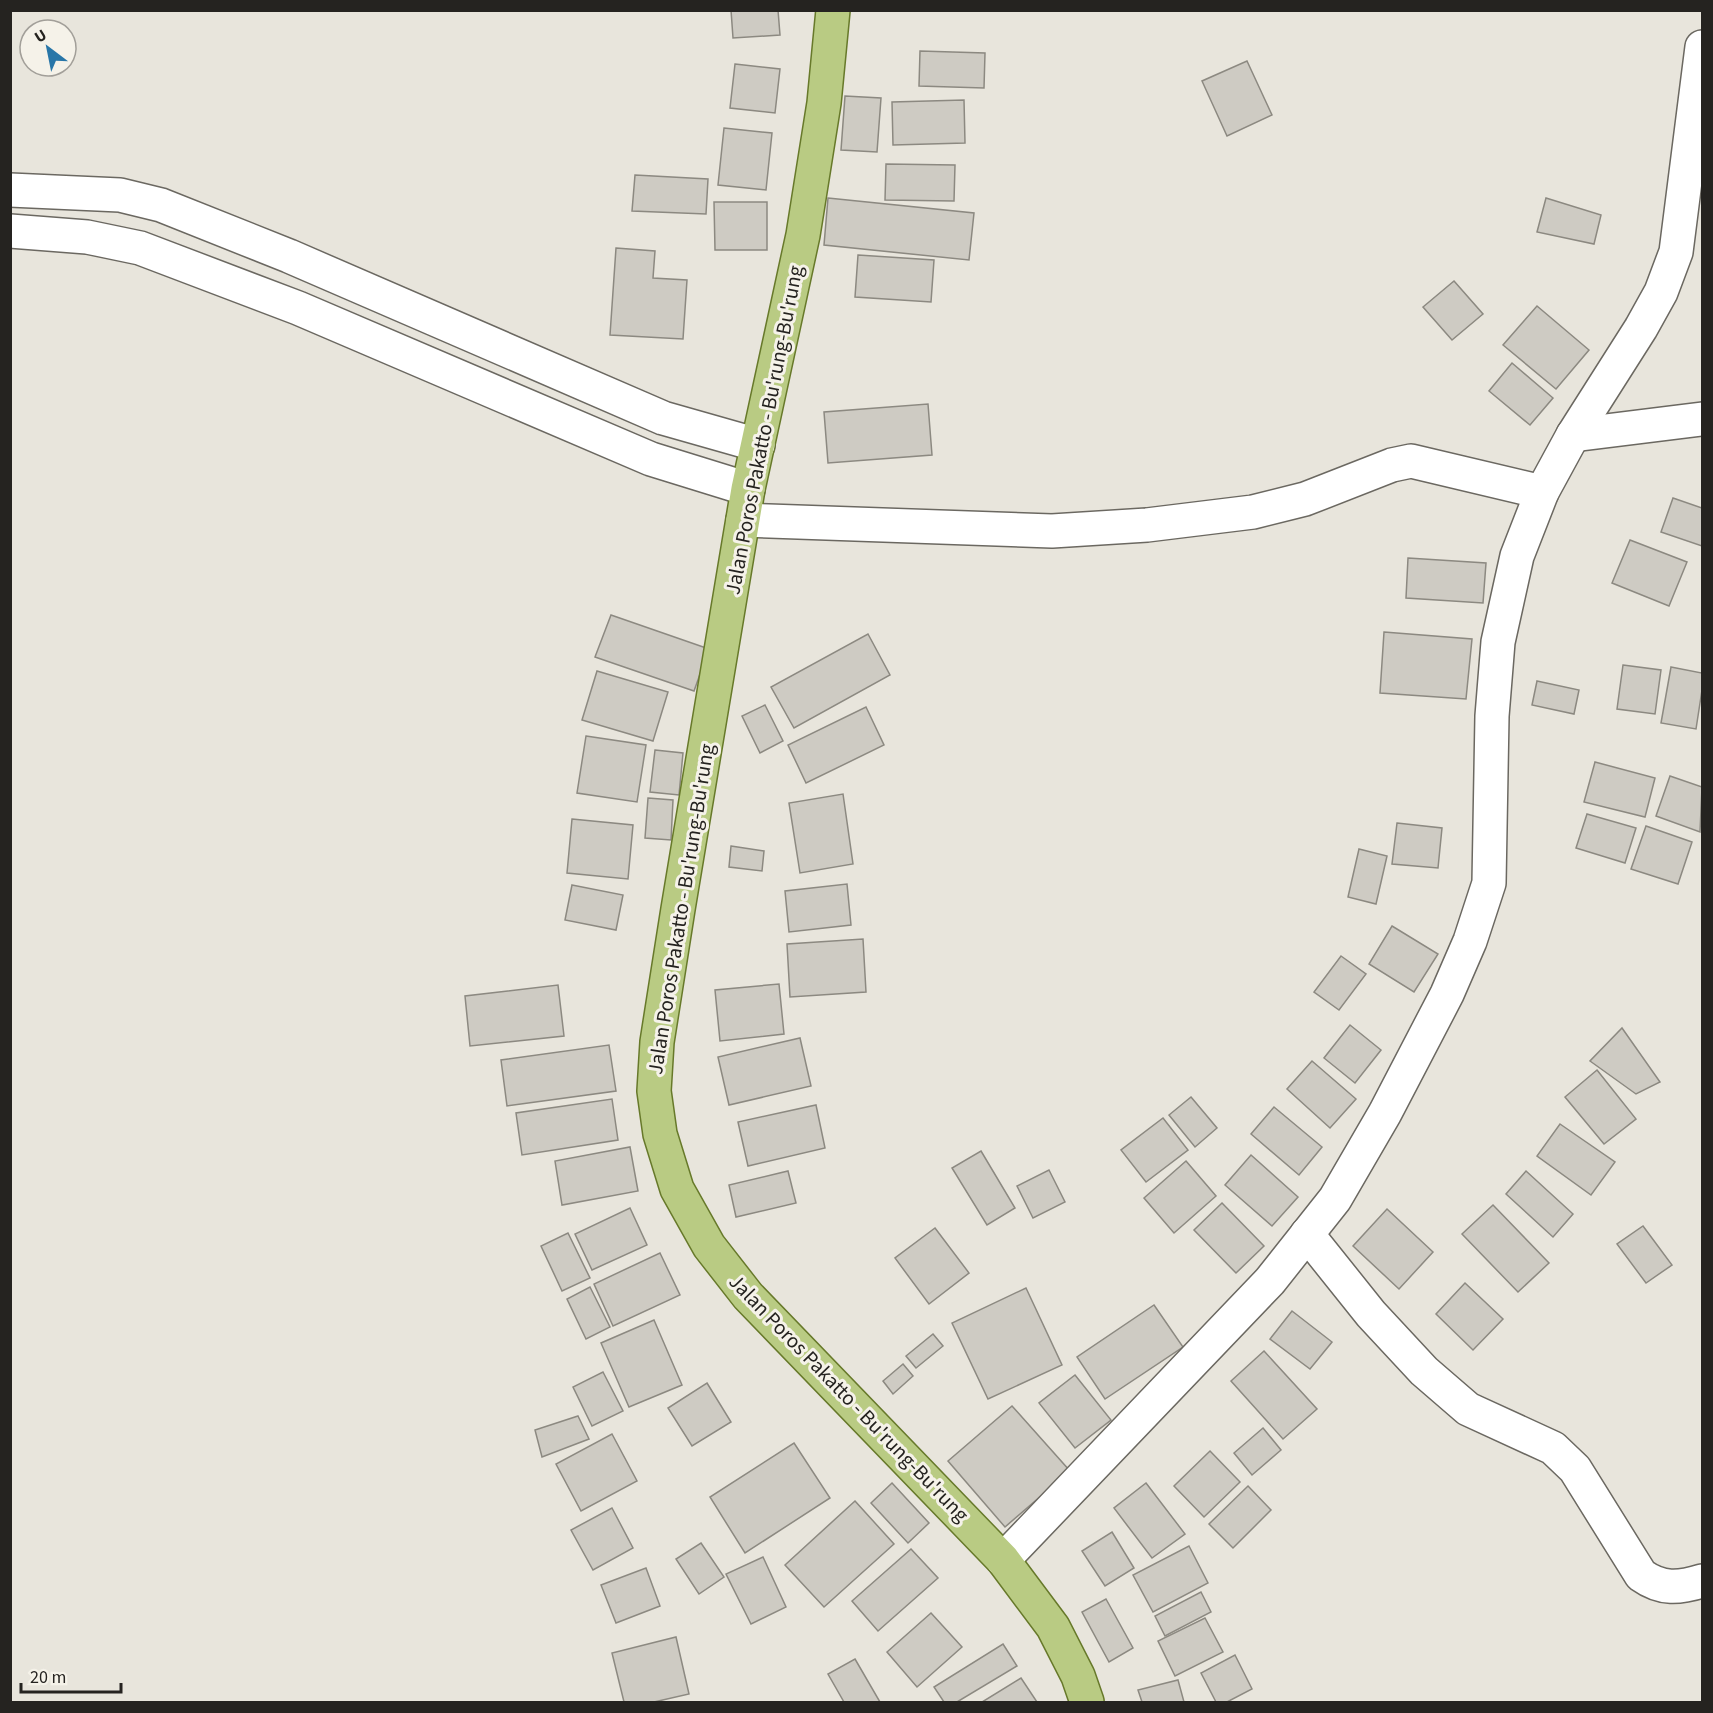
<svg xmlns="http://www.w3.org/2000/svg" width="1713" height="1713" font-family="'Source Sans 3',sans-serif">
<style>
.building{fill:#cecbc3;stroke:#8c8981;stroke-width:1.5}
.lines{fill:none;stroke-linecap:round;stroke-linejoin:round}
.minor-casing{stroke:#6b6861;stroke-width:36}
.major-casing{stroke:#67792a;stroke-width:36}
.minor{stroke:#fff;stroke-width:33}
.major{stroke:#b9cb83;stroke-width:33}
.labels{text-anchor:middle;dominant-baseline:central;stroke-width:6;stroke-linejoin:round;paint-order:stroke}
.street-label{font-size:21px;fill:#252320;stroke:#f5f2e9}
</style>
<rect width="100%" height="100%" fill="#e8e5dc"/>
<!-- building -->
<g class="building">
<polygon points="731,10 778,10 780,35 733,38"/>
<polygon points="920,51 985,53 984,88 919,86"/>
<polygon points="1247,61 1272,115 1227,136 1202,81"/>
<polygon points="735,64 780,69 775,113 730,108"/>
<polygon points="845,96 881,98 877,152 841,150"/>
<polygon points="964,100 965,143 893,145 892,102"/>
<polygon points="724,128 772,133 766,190 718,185"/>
<polygon points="886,164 955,165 954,201 885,200"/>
<polygon points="635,175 708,179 706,214 632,211"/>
<polygon points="828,198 974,213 969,260 824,245"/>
<polygon points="1546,198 1601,215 1594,244 1537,232"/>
<polygon points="714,202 767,202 767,250 715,250"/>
<polygon points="616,248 655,251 653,278 687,280 683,339 610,335"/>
<polygon points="858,255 934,260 931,302 855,297"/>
<polygon points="1454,281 1483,314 1452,340 1423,307"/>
<polygon points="1537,306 1589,350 1556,389 1503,345"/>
<polygon points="1512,363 1553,398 1530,425 1489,391"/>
<polygon points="928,404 932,455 828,463 824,412"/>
<polygon points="1673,498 1702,508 1702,546 1661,532"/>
<polygon points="1630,540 1687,562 1669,606 1612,583"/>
<polygon points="1408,558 1486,563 1483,603 1406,598"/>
<polygon points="611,615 709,649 694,691 595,657"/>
<polygon points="1384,632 1472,639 1466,699 1380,693"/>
<polygon points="868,634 890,675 794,728 771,687"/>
<polygon points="1623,665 1661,670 1655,714 1617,709"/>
<polygon points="1671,667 1702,673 1702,690 1696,729 1661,723"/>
<polygon points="597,671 668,692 653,741 582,720"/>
<polygon points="1537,681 1579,690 1574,714 1532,705"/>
<polygon points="765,705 783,741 760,753 742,716"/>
<polygon points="866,707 884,745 806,783 788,745"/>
<polygon points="586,736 646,745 637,802 577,793"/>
<polygon points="655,750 683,753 679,795 650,792"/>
<polygon points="1595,762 1655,778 1645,817 1584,802"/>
<polygon points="1670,776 1702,787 1700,832 1656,816"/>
<polygon points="843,794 853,864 800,873 789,803"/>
<polygon points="648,798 673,800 671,840 645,838"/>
<polygon points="1587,814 1636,828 1625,863 1576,848"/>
<polygon points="572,819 633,825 628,879 567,873"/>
<polygon points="1397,823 1442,828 1438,868 1392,864"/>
<polygon points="1646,826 1692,842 1678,884 1631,869"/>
<polygon points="731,846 764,851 762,871 729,867"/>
<polygon points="1359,849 1387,856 1376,904 1348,897"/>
<polygon points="847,884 851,925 789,932 785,891"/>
<polygon points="572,885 623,895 616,930 565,920"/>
<polygon points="1392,926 1438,954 1414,992 1369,964"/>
<polygon points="863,939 866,992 790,997 787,944"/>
<polygon points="1341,956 1366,974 1339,1010 1314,992"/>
<polygon points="779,984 784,1034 720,1041 715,990"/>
<polygon points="558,985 564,1036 470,1046 465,996"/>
<polygon points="1350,1025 1381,1050 1355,1083 1324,1058"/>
<polygon points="1622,1028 1660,1082 1636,1094 1590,1061"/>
<polygon points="800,1038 811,1086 729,1105 718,1057"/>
<polygon points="609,1045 616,1091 507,1106 501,1060"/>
<polygon points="1312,1061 1356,1099 1330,1128 1287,1089"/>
<polygon points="1597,1070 1636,1119 1604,1144 1565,1097"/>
<polygon points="1191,1097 1217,1128 1195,1147 1169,1115"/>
<polygon points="612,1099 618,1140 522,1155 516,1113"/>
<polygon points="816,1105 825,1148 748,1166 738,1122"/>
<polygon points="1274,1107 1322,1147 1299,1175 1251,1134"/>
<polygon points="1163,1118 1188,1150 1146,1182 1121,1150"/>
<polygon points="1560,1124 1615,1162 1591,1195 1537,1156"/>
<polygon points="630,1147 638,1191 562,1205 555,1161"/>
<polygon points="981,1151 1015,1208 987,1225 952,1168"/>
<polygon points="1251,1155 1298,1197 1272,1226 1225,1185"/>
<polygon points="1186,1161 1216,1196 1174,1233 1144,1198"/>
<polygon points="1049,1170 1065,1202 1033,1218 1017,1186"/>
<polygon points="788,1171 796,1203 736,1217 729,1185"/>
<polygon points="1526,1171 1573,1214 1553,1237 1506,1194"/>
<polygon points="1222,1203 1264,1246 1236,1273 1194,1230"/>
<polygon points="1493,1205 1549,1263 1518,1292 1462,1234"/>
<polygon points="630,1208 647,1245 592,1270 575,1234"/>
<polygon points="1387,1209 1433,1252 1399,1289 1353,1246"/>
<polygon points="1643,1226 1672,1265 1646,1283 1617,1244"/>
<polygon points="935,1228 969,1273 929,1304 895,1258"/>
<polygon points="568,1233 590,1278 562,1291 541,1246"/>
<polygon points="660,1253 680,1295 613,1326 594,1284"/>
<polygon points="1465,1283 1503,1319 1473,1350 1436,1314"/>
<polygon points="590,1287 610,1327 586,1339 567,1299"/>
<polygon points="1026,1288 1062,1365 988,1399 952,1323"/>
<polygon points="1154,1305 1183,1347 1105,1399 1077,1357"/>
<polygon points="1292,1311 1332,1342 1310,1369 1270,1339"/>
<polygon points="654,1320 682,1385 629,1407 601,1343"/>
<polygon points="933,1334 943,1346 916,1368 906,1356"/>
<polygon points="1264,1351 1317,1409 1283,1439 1231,1381"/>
<polygon points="903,1364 913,1376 893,1394 883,1381"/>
<polygon points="603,1372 623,1411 592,1426 573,1387"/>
<polygon points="1075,1375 1111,1420 1075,1448 1039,1403"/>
<polygon points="707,1383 731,1422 692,1446 668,1408"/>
<polygon points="1012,1406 1070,1471 1005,1527 948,1461"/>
<polygon points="578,1416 589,1439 542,1457 535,1430"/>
<polygon points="1263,1428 1281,1450 1252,1475 1234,1453"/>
<polygon points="612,1434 637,1481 581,1511 556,1464"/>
<polygon points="794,1443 830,1498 745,1553 710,1497"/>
<polygon points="1210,1451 1240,1482 1204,1517 1174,1486"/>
<polygon points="892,1483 929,1523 908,1543 871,1503"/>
<polygon points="1146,1483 1185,1534 1152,1558 1114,1508"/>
<polygon points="1248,1486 1271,1510 1233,1548 1209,1524"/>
<polygon points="855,1501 894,1544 824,1607 785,1565"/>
<polygon points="612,1508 633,1548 593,1570 571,1530"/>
<polygon points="1112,1532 1134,1568 1105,1586 1082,1551"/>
<polygon points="701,1543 724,1577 699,1594 676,1559"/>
<polygon points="1189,1546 1208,1583 1153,1612 1133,1575"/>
<polygon points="911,1549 938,1578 878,1631 852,1601"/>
<polygon points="763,1557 786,1607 751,1624 726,1574"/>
<polygon points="646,1568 660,1606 616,1623 601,1585"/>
<polygon points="1201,1592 1211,1612 1165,1636 1155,1616"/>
<polygon points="1106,1599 1133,1648 1109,1662 1082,1612"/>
<polygon points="931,1613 962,1647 917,1687 887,1652"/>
<polygon points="1205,1618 1223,1652 1175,1676 1158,1641"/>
<polygon points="676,1637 689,1694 654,1702 624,1702 612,1653"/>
<polygon points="1003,1644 1017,1666 957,1702 944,1702 934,1687"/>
<polygon points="1235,1655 1252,1689 1227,1702 1216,1702 1201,1673"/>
<polygon points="855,1659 880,1702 844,1702 828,1674"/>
<polygon points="1021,1678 1037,1702 982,1702"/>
<polygon points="1178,1680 1184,1702 1142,1702 1138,1690"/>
</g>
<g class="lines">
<!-- minor casing -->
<g class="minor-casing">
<g id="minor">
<polyline points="10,190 120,195 161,205 289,256 663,418 758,445"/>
<polyline points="10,231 87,237 140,248 298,308 651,459 748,489"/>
<polyline points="1573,435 1702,419"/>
<polyline points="743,520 1052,531 1147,525 1253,512 1305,499 1392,465 1411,461 1542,492"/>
<path d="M1307,1234L1371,1314L1424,1371L1468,1409L1553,1448L1575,1469L1641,1575C1662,1590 1679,1588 1702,1581"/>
<polyline points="1003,1560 1270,1281 1335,1199 1385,1113 1447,994 1470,941 1489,883 1492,716 1498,642 1517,556 1542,492 1573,435 1641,328 1661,292 1676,252 1702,47"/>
</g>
</g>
<!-- major casing -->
<g class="major-casing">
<polyline id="major" points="833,10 824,103 803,235 748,489 678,909 657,1042 654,1091 660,1134 677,1189 709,1246 748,1296 1003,1560 1053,1627 1078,1676 1087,1702"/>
</g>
<!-- minor -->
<use href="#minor" class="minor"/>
<!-- major -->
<use href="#major" class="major"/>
</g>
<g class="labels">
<!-- street labels -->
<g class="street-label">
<text transform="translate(764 430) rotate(-79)">Jalan Poros Pakatto - Bu'rung-Bu'rung</text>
<text transform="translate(681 909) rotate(-81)">Jalan Poros Pakatto - Bu'rung-Bu'rung</text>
<text transform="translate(849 1398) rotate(46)">Jalan Poros Pakatto - Bu'rung-Bu'rung</text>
</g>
</g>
<!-- border -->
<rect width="1713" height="1713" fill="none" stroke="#252320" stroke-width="24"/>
<!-- north arrow -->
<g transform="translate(48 48) rotate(328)"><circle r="28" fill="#f5f2e9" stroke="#a29f99" stroke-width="1.5"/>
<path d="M0-4.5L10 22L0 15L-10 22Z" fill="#2876a8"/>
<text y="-9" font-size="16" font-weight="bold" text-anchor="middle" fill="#252320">U</text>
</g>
<!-- scale -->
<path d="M21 1683v9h100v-9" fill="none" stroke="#252320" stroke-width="3"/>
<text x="30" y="1683" font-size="18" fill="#252320" stroke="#f5f2e9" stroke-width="4.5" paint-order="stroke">20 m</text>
</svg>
